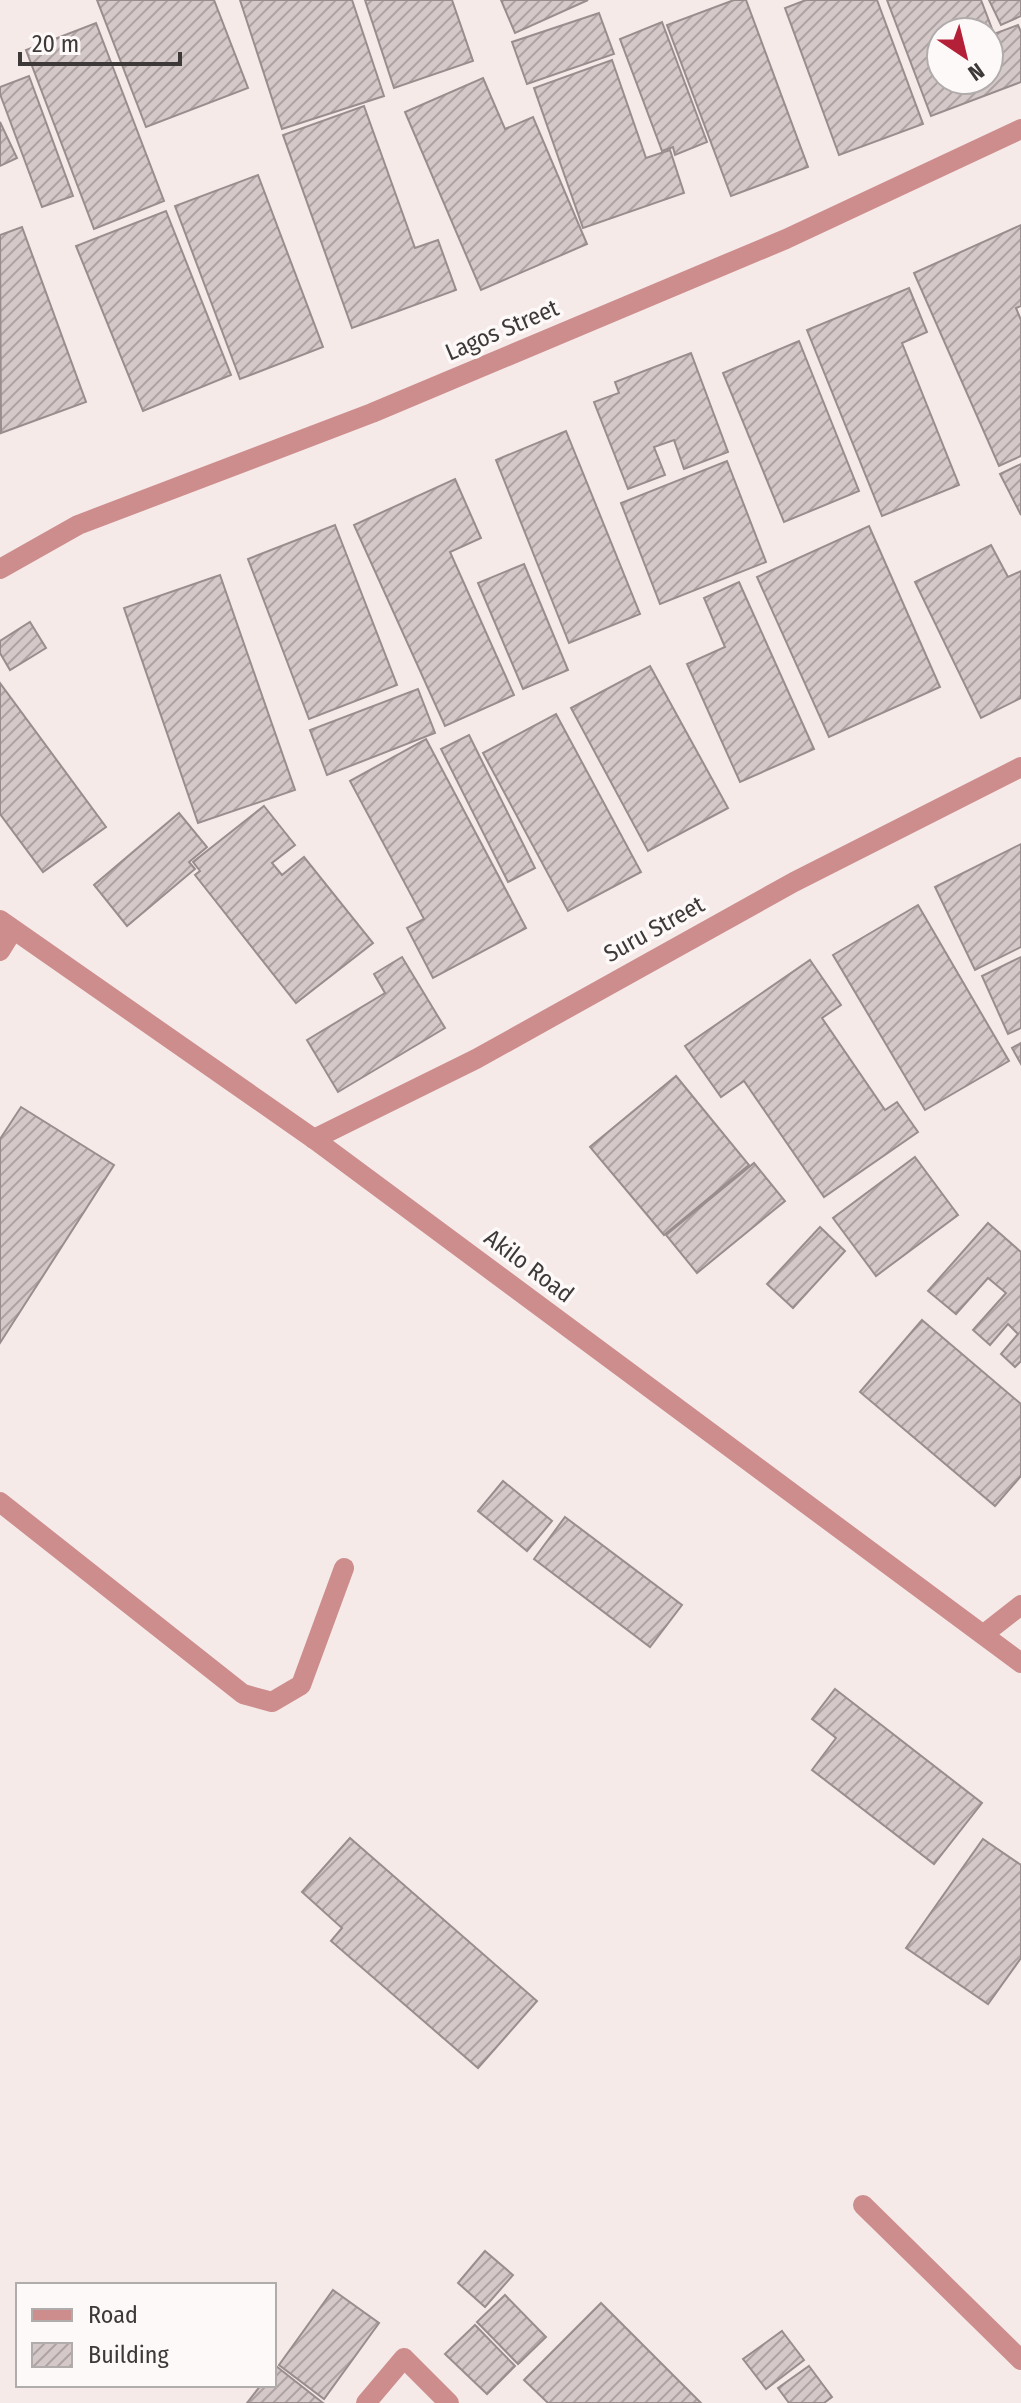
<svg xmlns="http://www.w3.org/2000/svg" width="1021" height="2403" font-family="'Fira Sans Condensed',sans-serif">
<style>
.building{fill:url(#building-hatch);stroke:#998d8d;stroke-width:2;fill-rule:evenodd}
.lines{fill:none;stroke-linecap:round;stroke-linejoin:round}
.service{stroke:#cd8d8d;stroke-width:20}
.minor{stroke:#cd8d8d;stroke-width:20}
.tertiary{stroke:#cd8d8d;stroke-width:20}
.labels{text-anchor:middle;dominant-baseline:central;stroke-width:7;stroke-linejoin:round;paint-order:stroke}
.street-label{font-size:24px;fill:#3e3939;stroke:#fef9f9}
</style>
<defs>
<pattern id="building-hatch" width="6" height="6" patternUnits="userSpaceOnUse" patternTransform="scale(2)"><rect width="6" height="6" fill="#d5c8c8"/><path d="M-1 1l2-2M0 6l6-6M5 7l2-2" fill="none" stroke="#aea3a3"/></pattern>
</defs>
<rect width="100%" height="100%" fill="#f6eae9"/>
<!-- building -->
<g class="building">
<polygon points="97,0 214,0 248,88 146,127"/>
<polygon points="240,0 352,0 384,96 282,129"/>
<polygon points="365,0 452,0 473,61 394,88"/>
<polygon points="501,0 588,0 515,33"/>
<polygon points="734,0 746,0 808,167 731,196 667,25"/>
<polygon points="806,0 877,0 923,124 839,155 785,8"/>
<path d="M887,0H981L994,34L1018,25L1021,32V82L931,116ZM941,32H989V80H941Z"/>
<polygon points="989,0 1021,0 1021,16 1001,25"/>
<polygon points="599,13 614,54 527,84 512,42"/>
<polygon points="662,22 707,142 675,155 673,147 662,151 620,39"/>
<polygon points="96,23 164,201 94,229 26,50"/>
<polygon points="612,60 646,158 670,150 684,193 583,228 534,88"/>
<polygon points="29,76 73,196 42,207 0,94 0,87"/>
<polygon points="483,78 505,129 533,117 587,244 481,290 405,112"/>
<polygon points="364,106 415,248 438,240 456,290 352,328 283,135"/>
<polygon points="0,122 17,158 0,166"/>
<polygon points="258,175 323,347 240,379 175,206"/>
<polygon points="166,211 231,375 143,411 76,246"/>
<polygon points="1021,225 1021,306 1016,308 1021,320 1021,456 999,466 914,273"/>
<polygon points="22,227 86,402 1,433 0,235"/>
<polygon points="909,288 927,332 902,343 959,485 882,516 807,330"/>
<polygon points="799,341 859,491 784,522 723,373"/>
<polygon points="691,353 728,452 684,469 674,440 654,447 665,475 628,489 594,402 619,393 615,382"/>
<polygon points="566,431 640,614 569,643 496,460"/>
<polygon points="727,461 766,562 660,604 621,503"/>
<polygon points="1021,464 1021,515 1000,474"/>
<polygon points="455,479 481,538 450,552 514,695 445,726 354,525"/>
<polygon points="335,525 397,685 309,719 248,559"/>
<polygon points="869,526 940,687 829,737 757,577"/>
<polygon points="991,545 1008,577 1021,571 1021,698 981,718 915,582"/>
<polygon points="524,564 568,670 523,689 478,583"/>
<polygon points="220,575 295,790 198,823 124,608"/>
<polygon points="739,582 814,749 740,782 687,664 725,647 704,598"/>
<polygon points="30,622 46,648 10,670 0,653 0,641"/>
<polygon points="650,666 728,808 648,851 571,708"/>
<polygon points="0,683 106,827 43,872 0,814"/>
<polygon points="418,689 435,733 327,775 310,730"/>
<polygon points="556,714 641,872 568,911 483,753"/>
<polygon points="469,735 535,868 508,882 441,749"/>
<polygon points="426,739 526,928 433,978 407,928 424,919 350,781"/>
<polygon points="264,806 295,845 272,863 282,875 304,857 373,943 296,1003 195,875 200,871 193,862"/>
<polygon points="179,813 207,847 189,862 195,869 127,926 94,885"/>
<polygon points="1021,844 1021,947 975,970 935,887"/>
<polygon points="918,905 1009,1061 925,1110 833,955"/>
<polygon points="402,957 445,1028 338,1092 307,1040 385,993 374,974"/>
<polygon points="1021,957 1021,1028 1008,1034 982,976"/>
<polygon points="810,960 841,1005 822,1018 885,1110 897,1102 918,1132 824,1197 744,1081 721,1097 685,1046"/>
<polygon points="1021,1043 1021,1064 1012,1048"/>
<polygon points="676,1076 749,1165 664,1235 590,1147"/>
<polygon points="21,1107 114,1165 0,1343 0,1139"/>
<polygon points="915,1157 958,1215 876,1276 833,1218"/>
<polygon points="754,1163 785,1201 697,1273 666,1235"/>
<polygon points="988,1223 1021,1252 1021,1361 1015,1367 1001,1354 1018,1334 1008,1324 990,1345 973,1330 1006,1293 988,1278 956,1314 928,1291"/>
<polygon points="820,1227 845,1251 793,1308 767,1284"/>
<polygon points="922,1320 1021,1404 1021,1476 995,1506 860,1392"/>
<polygon points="503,1481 552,1521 527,1551 478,1511"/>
<polygon points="565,1517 682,1605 650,1647 534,1559"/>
<polygon points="835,1689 982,1803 934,1864 812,1770 836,1738 812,1719"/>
<polygon points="350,1838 537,2001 478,2068 331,1941 342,1928 302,1892"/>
<polygon points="983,1839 1021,1865 1021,1958 988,2004 906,1948"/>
<polygon points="485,2251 513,2275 485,2307 458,2283"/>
<polygon points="333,2290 379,2323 324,2399 279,2365"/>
<polygon points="505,2295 546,2337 518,2364 477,2322"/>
<polygon points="601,2303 701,2403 548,2403 524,2380"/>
<polygon points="475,2325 515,2366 487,2394 445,2354"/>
<polygon points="782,2331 804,2360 766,2389 743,2359"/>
<polygon points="276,2366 323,2403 247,2403 261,2385 274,2385"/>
<polygon points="809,2366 832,2397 824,2403 789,2403 778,2388"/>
</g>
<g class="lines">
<!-- service -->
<g class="service">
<polyline points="0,951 13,930"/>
<polyline points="0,1502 243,1694 272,1702 301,1685 344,1568"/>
<polyline points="863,2205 1021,2360"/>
<polyline points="366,2403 404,2358 449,2403"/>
</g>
<!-- minor -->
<g class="minor">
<polyline points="0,569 78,525 372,413 786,239 1021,129"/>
<polyline points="314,1139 476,1059 794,882 1021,767"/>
<polyline points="984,1634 1021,1605"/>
</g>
<!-- tertiary -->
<polyline class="tertiary" points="0,920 314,1139 1021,1663"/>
</g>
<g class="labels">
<!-- street labels -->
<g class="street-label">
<text transform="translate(502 330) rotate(-23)">Lagos Street</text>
<text transform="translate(654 929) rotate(-29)">Suru Street</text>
<text transform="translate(529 1266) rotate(37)">Akilo Road</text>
</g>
</g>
<!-- legend -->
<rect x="16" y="2283" width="260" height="104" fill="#fef9f9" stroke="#b1acac" stroke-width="2"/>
<rect x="32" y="2309" width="40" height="12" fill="#cd8d8d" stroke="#b1acac" stroke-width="2"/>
<text x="88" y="2323" font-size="24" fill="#3e3939">Road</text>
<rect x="32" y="2343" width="40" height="24" fill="url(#building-hatch)" stroke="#b1acac" stroke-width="2"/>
<text x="88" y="2363" font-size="24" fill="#3e3939">Building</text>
<!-- north arrow -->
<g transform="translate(965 56) rotate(145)"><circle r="38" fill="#fef9f9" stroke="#b1acac" stroke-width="2"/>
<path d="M0-6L14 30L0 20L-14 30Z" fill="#b32037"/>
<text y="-12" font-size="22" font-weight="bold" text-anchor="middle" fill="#3e3939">N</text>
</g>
<!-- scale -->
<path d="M20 52v12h160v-12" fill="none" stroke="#3e3939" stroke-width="4"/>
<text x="32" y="52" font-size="24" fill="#3e3939" stroke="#fef9f9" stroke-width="6" paint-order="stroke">20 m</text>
</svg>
